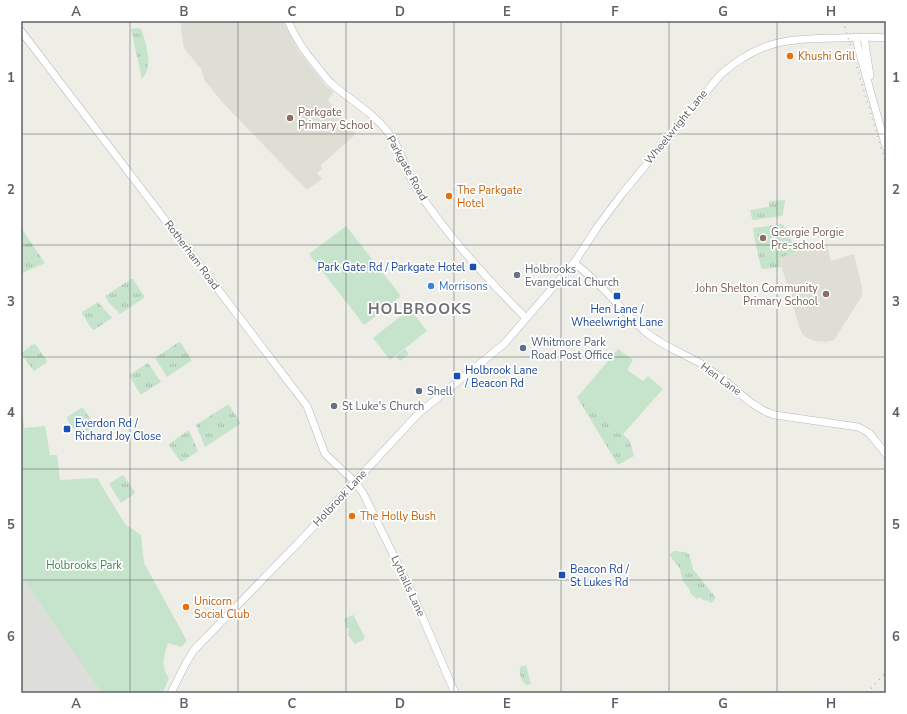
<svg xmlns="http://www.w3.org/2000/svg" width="907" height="714" font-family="'Nunito Sans',sans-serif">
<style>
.industrial{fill:#ddddd9}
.education{fill:#deded5}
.grass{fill:url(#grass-tufts)}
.park{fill:#c6e3cc}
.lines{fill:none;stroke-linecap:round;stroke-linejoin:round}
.secondary-casing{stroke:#b5b7bc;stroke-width:8}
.secondary{stroke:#fff;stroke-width:7}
.rail{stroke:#b4b4b5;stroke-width:1.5;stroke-dasharray:1 5;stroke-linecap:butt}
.grid{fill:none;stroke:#5e6065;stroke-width:1;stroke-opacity:0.55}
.food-dot{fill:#e8710a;stroke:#fff;stroke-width:1.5}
.education-dot{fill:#8d6e63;stroke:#fff;stroke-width:1.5}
.transit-dot{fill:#1a4fb4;stroke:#fff;stroke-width:1.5}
.worship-dot{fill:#6b7280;stroke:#fff;stroke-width:1.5}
.shop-dot{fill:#3f7fe0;stroke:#fff;stroke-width:1.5}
.service-dot{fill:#5c6f8a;stroke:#fff;stroke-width:1.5}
.labels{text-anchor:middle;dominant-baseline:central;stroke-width:3.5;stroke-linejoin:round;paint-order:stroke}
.food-label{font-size:11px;fill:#c56008;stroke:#fff;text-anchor:start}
.education-label{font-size:11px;fill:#785e54;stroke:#fff;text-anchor:start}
.street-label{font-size:11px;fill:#5e6065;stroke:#fff}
.transit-label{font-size:11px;fill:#164399;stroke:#fff;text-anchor:start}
.worship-label{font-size:11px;fill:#5b616d;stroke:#fff;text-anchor:start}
.shop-label{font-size:11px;fill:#366cbe;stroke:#fff;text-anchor:start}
.service-label{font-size:11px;fill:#4e5e75;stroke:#fff;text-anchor:start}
.park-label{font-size:11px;fill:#418151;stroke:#fff}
.district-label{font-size:15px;font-weight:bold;letter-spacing:1px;fill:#6f7177;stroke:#fff}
.neatline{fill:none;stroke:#5e6065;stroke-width:1.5}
.grid-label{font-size:13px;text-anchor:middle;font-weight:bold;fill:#5e6065}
</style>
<defs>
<pattern id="grass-tufts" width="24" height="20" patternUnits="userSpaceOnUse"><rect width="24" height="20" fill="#c6e3cc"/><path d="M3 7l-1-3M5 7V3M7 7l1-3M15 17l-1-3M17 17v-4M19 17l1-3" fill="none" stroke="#a4bba9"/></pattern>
</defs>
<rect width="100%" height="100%" fill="#eeeee7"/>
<!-- industrial -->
<polygon class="industrial" points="21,576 55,624 102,693 21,693"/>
<!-- education -->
<g class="education">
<polygon points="181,21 283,21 298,50 326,86 334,92 328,100 356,134 321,165 322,169 317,173 322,179 307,190 223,103 205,81 201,69 184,48 181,28"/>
<polygon points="827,245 831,261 854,254 862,288 862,296 834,340 827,342 814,341 803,335 799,326 779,258 799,251 799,249"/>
</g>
<!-- grass -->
<g class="grass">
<path d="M136,28L141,29L143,33C146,48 154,66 142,79L131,29Z"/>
<polygon points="785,200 783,214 781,216 754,220 752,219 750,210 769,207 769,201"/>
<path d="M782,224C789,230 787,239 797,246L796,252L779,258L781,267L763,269L761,267L755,241L753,228Z"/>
<polygon points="22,229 45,263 31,269 21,274 21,230"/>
<polygon points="131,279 133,279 144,296 144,298 120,314 109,303 105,296"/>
<polygon points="98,302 112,318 94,330 92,329 82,314 82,312"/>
<polygon points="179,342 181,343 191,359 191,361 167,377 155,358"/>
<polygon points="34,344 36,345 47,361 46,363 34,371 21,354 21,353"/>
<polygon points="148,363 161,382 142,394 140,394 129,375"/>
<polygon points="581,393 586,400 611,422 630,441 634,456 618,465 577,397"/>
<polygon points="227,405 229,405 240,422 240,424 205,447 196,425"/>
<polygon points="81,408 83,408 95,425 94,426 80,436 78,435 67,419 67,417"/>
<polygon points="189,430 198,451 182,462 180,461 169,445 170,443"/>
<polygon points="122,475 124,476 135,492 134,494 121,503 109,484"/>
<path d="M674,551L685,552L689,554L693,569L716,598L711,603L706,600L704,601L700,597L697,599L690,593V590L682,580L683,579C681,576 681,572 680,569C677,563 671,560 670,554Z"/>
<path d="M526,665L531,684L527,685C521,682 519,673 520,667Z"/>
</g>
<!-- park -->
<g class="park">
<polygon points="346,226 401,296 364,325 309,254"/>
<polygon points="410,309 427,331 390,360 373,338"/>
<polygon points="405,349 409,354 400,361 396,356"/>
<polygon points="618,349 633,360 627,370 643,381 648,376 663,389 623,434 611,422 586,400 581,393"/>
<path d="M21,398L24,428L45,426L50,455H57L60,480L97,478L125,524L141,535L144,563L187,641L181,647L168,643C164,657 160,665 169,678L163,693H102L21,576Z"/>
<polygon points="353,615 354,616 365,638 363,640 355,644 348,635 349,629 346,627 344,619"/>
</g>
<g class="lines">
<!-- secondary casing -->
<g class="secondary-casing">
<g id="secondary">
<path d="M288,21C296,40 306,54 319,69C323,74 328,81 333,85C352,101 375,114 390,135C403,152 406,174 418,191C449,238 487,279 526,318"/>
<polyline points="21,31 307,406 325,454 355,482 363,493 412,593 455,693"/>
<polyline points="856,37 858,47 886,147"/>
<polyline points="864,37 870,76"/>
<path d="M574,263C602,283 621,311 647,333C663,346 682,353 700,363C707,367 713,373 720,377C738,390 753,409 775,415L858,427L869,433L886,454"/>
<path d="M171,693L186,663L194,650L300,541L419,413L504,344L574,263L598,226L622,194L721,74C761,40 787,39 837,38C854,38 870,36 886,38"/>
</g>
</g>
<!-- secondary -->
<use href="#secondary" class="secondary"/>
<!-- rail -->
<g class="rail">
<polyline points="843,21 886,164"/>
<polyline points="867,693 886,672"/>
</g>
</g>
<!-- grid -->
<path class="grid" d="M130,21V693M238,21V693M346,21V693M454,21V693M561,21V693M669,21V693M777,21V693M21,134H886M21,245H886M21,357H886M21,469H886M21,580H886"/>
<!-- markers -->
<g class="food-dot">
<circle cx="790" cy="56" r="4"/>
<circle cx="449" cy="196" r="4"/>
<circle cx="352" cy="516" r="4"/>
<circle cx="186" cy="607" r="4"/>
</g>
<g class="education-dot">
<circle cx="290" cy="118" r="4"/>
<circle cx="763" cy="238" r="4"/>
<circle cx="826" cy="294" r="4"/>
</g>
<g class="transit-dot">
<rect x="469" y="263" width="8" height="8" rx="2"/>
<rect x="613" y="292" width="8" height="8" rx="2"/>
<rect x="453" y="372" width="8" height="8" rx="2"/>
<rect x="63" y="425" width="8" height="8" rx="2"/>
<rect x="558" y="571" width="8" height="8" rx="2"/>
</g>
<g class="worship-dot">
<circle cx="517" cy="275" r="4"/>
<circle cx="334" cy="406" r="4"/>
</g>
<circle class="shop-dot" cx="431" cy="286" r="4"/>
<g class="service-dot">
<circle cx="523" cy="348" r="4"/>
<circle cx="419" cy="391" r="4"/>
</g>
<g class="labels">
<!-- food labels -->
<g class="food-label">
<text x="798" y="56">Khushi Grill</text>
<text x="457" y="190">The Parkgate<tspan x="457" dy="13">Hotel</tspan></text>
<text x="360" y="516">The Holly Bush</text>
<text x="194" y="601">Unicorn<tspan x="194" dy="13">Social Club</tspan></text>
</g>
<!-- education labels -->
<g class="education-label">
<text x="298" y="112">Parkgate<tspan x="298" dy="13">Primary School</tspan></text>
<text x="771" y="232">Georgie Porgie<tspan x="771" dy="13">Pre-school</tspan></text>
<text x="818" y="288" text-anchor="end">John Shelton Community<tspan x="818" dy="13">Primary School</tspan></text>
</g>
<!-- street labels -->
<g class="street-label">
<text transform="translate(676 127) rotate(-51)">Wheelwright Lane</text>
<text transform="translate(407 168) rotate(61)">Parkgate Road</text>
<text transform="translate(192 255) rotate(53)">Rotherham Road</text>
<text transform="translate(721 379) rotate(36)">Hen Lane</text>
<text transform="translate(340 498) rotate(-47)">Holbrook Lane</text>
<text transform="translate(408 586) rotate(65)">Lythalls Lane</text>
</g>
<!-- transit labels -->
<g class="transit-label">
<text x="465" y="267" text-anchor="end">Park Gate Rd / Parkgate Hotel</text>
<text x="617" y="309" text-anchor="middle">Hen Lane /<tspan x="617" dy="13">Wheelwright Lane</tspan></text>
<text x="465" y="370">Holbrook Lane<tspan x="465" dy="13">/ Beacon Rd</tspan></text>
<text x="75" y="423">Everdon Rd /<tspan x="75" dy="13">Richard Joy Close</tspan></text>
<text x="570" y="569">Beacon Rd /<tspan x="570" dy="13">St Lukes Rd</tspan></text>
</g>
<!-- worship labels -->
<g class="worship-label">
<text x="525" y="269">Holbrooks<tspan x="525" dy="13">Evangelical Church</tspan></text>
<text x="342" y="406">St Luke's Church</text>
</g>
<!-- shop labels -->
<g class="shop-label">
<text x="439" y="286">Morrisons</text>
</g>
<!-- service labels -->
<g class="service-label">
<text x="531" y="342">Whitmore Park<tspan x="531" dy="13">Road Post Office</tspan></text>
<text x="427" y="391">Shell</text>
</g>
<!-- park labels -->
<g class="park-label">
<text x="84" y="565">Holbrooks Park</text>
</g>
<!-- district labels -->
<g class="district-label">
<text x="420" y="309">HOLBROOKS</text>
</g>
</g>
<!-- border -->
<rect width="907" height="714" fill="none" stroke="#ffffff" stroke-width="44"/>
<rect x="22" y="22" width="863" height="670" class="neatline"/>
<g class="grid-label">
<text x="76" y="16">A</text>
<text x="184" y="16">B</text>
<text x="292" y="16">C</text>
<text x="400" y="16">D</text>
<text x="507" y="16">E</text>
<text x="615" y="16">F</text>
<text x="723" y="16">G</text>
<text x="831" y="16">H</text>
<text x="11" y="82">1</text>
<text x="896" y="82">1</text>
<text x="11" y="194">2</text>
<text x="896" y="194">2</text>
<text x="11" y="306">3</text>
<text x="896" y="306">3</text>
<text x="11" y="417">4</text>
<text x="896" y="417">4</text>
<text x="11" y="529">5</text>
<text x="896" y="529">5</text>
<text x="11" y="641">6</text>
<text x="896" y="641">6</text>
<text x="76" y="708">A</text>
<text x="184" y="708">B</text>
<text x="292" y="708">C</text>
<text x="400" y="708">D</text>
<text x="507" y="708">E</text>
<text x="615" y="708">F</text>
<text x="723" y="708">G</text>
<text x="831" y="708">H</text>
</g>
</svg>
